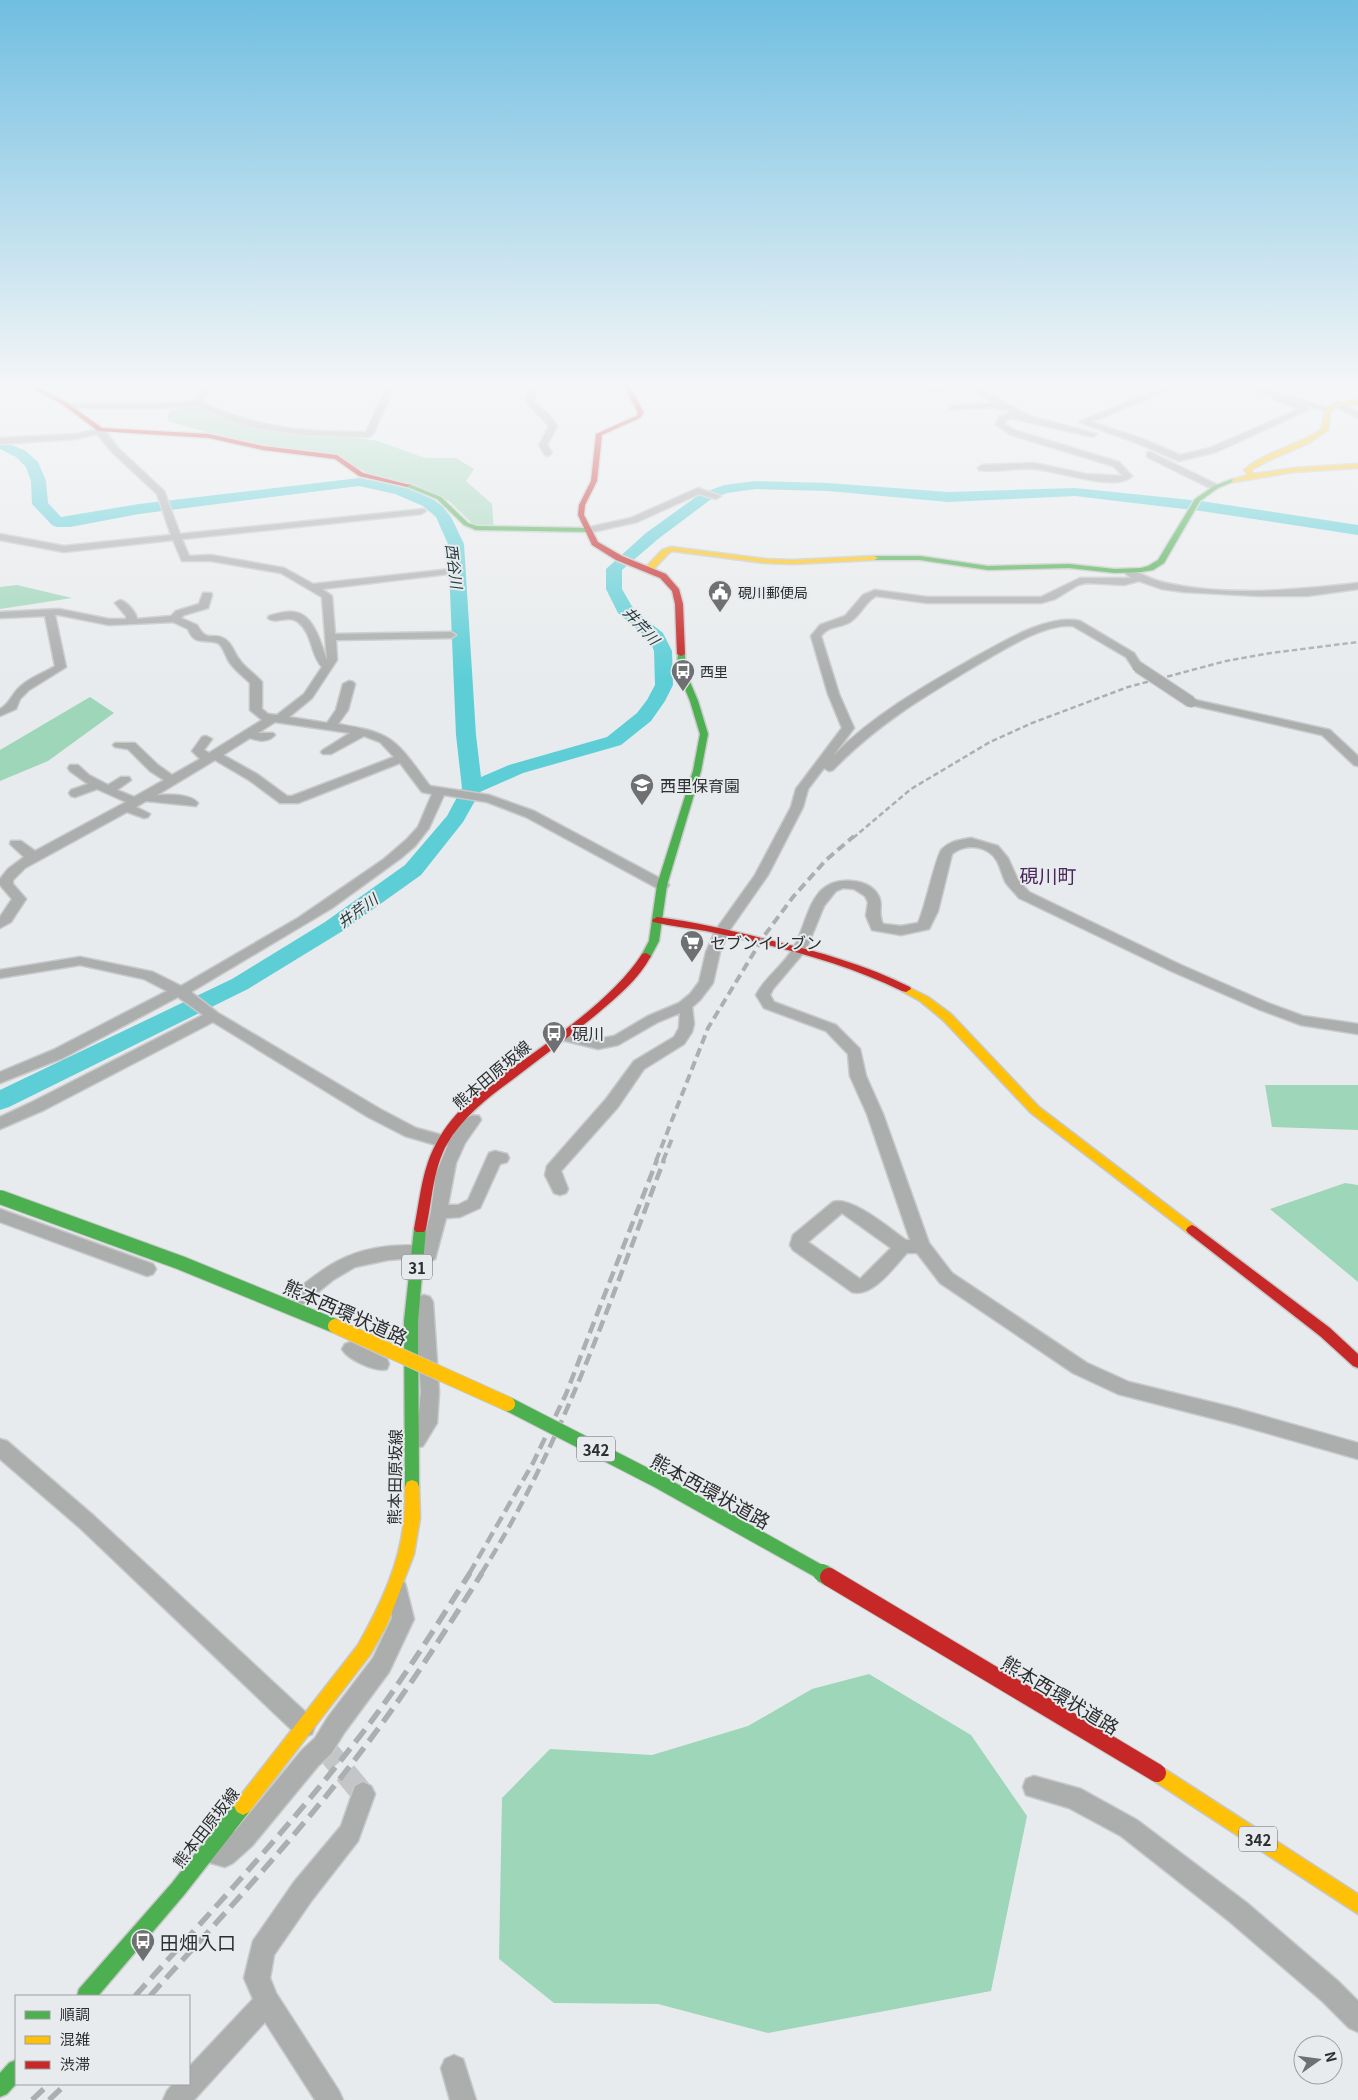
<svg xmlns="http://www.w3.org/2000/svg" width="1358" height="2100" font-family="Georgia,'Noto Sans JP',serif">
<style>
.forest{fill:#9ed6ba}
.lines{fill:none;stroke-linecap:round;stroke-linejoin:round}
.river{fill:#5dced6;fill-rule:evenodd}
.street-tunnel{stroke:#c3c5c7;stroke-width:23;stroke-dasharray:23 12;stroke-linecap:butt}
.street-casing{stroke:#c7c9ca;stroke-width:3}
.fast-casing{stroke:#c7c9ca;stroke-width:3}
.slow-casing{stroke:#c7c9ca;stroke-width:3}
.jam-casing{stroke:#c7c9ca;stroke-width:3}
.street{fill:#acadad;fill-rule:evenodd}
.fast{fill:#4caf50;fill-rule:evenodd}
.slow{fill:#ffc107;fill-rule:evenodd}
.jam{fill:#c62828;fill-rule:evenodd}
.rail-far3{stroke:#acaeaf;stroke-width:2.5;stroke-dasharray:5.5 3;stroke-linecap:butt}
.rail-far2{stroke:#acaeaf;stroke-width:4;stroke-dasharray:9 5;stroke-linecap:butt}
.rail-far1{stroke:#acaeaf;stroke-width:4.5;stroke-dasharray:12 6;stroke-linecap:butt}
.rail{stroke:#acaeaf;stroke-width:5.5;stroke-dasharray:16 8;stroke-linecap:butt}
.street-bridge-casing{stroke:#c7c9ca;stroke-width:13;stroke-linecap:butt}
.fast-bridge-far1-casing{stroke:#c7c9ca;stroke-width:16;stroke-linecap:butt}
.fast-bridge-casing{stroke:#c7c9ca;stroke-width:20;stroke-linecap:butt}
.slow-bridge-casing{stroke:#c7c9ca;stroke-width:16;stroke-linecap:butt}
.jam-bridge-casing{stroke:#c7c9ca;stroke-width:20;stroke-linecap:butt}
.street-bridge{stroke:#acadad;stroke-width:11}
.fast-bridge-far1{stroke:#4caf50;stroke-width:14}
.fast-bridge{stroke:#4caf50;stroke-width:18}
.slow-bridge{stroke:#ffc107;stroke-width:14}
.jam-bridge{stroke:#c62828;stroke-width:18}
.labels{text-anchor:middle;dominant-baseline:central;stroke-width:4;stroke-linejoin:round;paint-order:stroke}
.far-poi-label{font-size:14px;fill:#2d2e2f;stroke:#e7ebee;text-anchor:start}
.far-water-label{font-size:15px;font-style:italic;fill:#253d3f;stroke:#e7ebee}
.shield{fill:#e7ebee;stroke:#656768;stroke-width:1}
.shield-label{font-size:15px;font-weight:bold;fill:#2d2e2f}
.poi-label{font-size:16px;fill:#2d2e2f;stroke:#e7ebee;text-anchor:start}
.street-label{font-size:16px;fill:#2d2e2f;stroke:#e7ebee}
.quarter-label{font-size:19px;fill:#4b255b;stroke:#e7ebee}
.near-street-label{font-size:19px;fill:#2d2e2f;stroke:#e7ebee}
.near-poi-label{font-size:19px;fill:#2d2e2f;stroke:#e7ebee;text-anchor:start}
</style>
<rect width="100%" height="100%" fill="#e8ebed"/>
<!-- forest -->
<g class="forest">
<polygon points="205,403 219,412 263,425 378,441 425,458 456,458 474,469 466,481 492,504 494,530 478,529 449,501 377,478 344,461 268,450 168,421 169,412 187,404"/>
<polygon points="17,585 72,598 0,609 0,587"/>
<polygon points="90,697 114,713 48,761 0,781 0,750"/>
<polygon points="1265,1085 1358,1085 1358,1130 1272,1127"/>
<polygon points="1345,1183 1358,1185 1358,1282 1270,1209"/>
<polygon points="869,1674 971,1735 1027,1816 991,1991 768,2033 658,2004 554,2003 499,1959 502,1798 550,1749 652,1755 748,1726 812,1689"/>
</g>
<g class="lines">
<!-- river -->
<polygon class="river" points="0,440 26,451 38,462 46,481 48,503 61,517 139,504 359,478 405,487 434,500 442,506 451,517 464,544 476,735 481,777 509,765 607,737 637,713 647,700 655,685 654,651 649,639 618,613 606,589 606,569 646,533 700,494 724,485 756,481 828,483 948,492 1075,488 1201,501 1358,525 1358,535 1201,511 1075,496 948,502 828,491 756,489 727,493 710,500 658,539 622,570 622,589 634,610 663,633 672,651 673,685 665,701 651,721 621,745 523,773 480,792 463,822 421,875 341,932 248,989 9,1107 0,1110 0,1090 232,979 325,922 405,865 447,816 462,788 456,735 448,544 436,517 423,506 395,494 359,486 139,514 70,527 57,527 52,525 32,504 31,481 26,467 16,457 0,449"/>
<!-- street-tunnel -->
<polyline class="street-tunnel" points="323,1746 363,1794"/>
<!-- street casing -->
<g class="street-casing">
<g id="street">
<path d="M205,384H213L203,402C255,429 309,432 366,432L388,384H396L373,434L369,437L303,435L260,429L236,423L198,406L162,408H67L63,406L67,404H162L196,401Z"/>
<polygon points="533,384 541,384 535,392 534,402 552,418 557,426 547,445 552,453 548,456 545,455 539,445 549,426 528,404 525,397"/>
<path d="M914,384H924L929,388L983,384L979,387L1029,416L1097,434L1093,437L1011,418L1006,420L1004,424L1017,431L1119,462L1132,476C1117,493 1056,470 1034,469C1016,467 997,473 979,470L978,468L982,465L1034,463L1086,474L1123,476L1113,466L1011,435L996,425L999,417L1011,413L1005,409L1002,410L994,407L949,410V406H952L994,403L972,389L928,392Z"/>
<polygon points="1171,384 1183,384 1091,422 1143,439 1180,455 1210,448 1299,409 1274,400 1270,396 1233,384 1247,384 1332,409 1328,411 1298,403 1310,409 1216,452 1179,461 1137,443 1079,422"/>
<polygon points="1346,384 1358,384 1358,388 1347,386"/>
<polygon points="1334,402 1340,402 1358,413 1358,418 1334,406"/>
<path d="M100,428H103L118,448L164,491L180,534L424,509L426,511L421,514L182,539L189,556L211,555L284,568L313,584L451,569V573L448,574L322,589L332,596L335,634L451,632L456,635L451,638L336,640L337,660L312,698L289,717L327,723L336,710L343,684L349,681L353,682L355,684L348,710L338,724C354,727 371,729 386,737C403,746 418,771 430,786L489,795L534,811L667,882L669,885L667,888H657L526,817L487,802L444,795L429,828L415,846L401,858L332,908L191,992L218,1013L380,1109L416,1128L449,1137L450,1140C457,1129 464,1112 479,1116L481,1120L465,1143L456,1163L448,1205H458L468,1200L489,1153L495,1151L507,1154L509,1158L507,1162L500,1164L480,1208L460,1217L446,1218L435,1259L429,1261L422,1257L388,1260L355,1267L333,1280L296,1310L290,1312L284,1310L281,1305L284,1300C320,1271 343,1250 392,1246C401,1246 413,1244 422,1247L431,1212L436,1174L448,1145L443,1147L405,1136L368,1117L213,1022L44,1110L0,1129V1117L32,1102L203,1015L178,997L63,1058L0,1083V1072L53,1050L167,991L144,979L80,965L0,978V970L80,957L153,972L181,986L298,918L384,859L406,840L418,827L432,794L422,792L400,763L298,803H280L249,780L215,760L157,795C169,795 189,793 198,803L196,806L146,801L136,807L150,814L148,817L144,818L127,812L25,868L13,880V884L26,899L11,922L0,928V917L12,899L0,885V879L8,869L24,857L10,844L11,841H21L35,851L126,802L97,789L75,797L71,796L69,793L71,790L88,784L70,771L68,768L70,765H78L89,775L108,785L121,777H129L131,780L117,790L134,797L164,780L150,771L128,749L115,747L113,745L115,743H135L158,765L172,775L200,759L192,751L202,737L206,736L212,739L204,750L209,753L262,720L250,710V683C244,677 236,671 230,663C226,658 224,647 218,643C205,638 195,647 188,629L173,622L109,625L59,615H55L66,667L29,690L20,699L16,709L0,716V709C10,704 12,693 21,686C31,677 44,673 55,666L45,616L0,618V612L59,609L109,619H126V616L115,603L120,600C127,602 136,612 137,619L171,616L176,611L199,604L203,593H211L212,595L208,608L184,615L181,618L197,625C208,645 213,630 226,640C233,645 234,653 239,659C245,668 255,674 262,682V709L268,714L277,715L304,694L322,667C310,654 313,634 298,622C288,614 276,625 268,618L269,616C276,614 286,611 294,612C314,614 321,644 327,660L322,597L281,573L211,561H182L173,540L64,552L0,540V534L64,546L171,535L157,494L112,452L97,434L76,439L0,444V438L76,434ZM275,722L350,733L323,750L321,752L323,754H331L364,736L380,742L394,757L292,796H287L257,774L223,755L250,738C259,741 267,743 275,735L273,733H258Z"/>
<polygon points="1150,452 1218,485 1219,487 1215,490 1212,489 1147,457 1147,453"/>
<polygon points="698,488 721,496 716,499 699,494 637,522 588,533 583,530 585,528 631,518"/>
<path d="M1130,570C1142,573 1153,581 1166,583C1228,597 1296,590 1358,583V589L1307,596H1260L1184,592L1162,589L1139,581L1124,585L1087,583L1078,585L1055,599L1041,603H927L876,596C865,602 861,615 850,622C840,628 829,625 821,636L839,694L854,728L833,756C872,716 921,688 970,660C998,645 1047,613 1080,621L1134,653L1143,667L1142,669H1134L1126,657L1073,626C1045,623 1005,649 982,662C927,695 878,723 833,770L829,771L824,768L808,789L803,807L768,875L729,931L720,952L713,983L700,1000L692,1007L694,1024L692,1032L684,1044L644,1069L618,1107L561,1171L568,1189L566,1193L560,1195L554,1193L545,1175L547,1166L606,1099L634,1061L674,1037L679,1028L680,1013L658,1022L618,1045L598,1049L558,1039L556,1036L558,1033L563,1031L598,1039L614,1036L648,1016L679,1003L690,994L699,982L706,952L715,931L755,875L791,807L796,789L842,728L828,694L811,636L820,625L845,616L863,595L875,590L927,597H1041L1080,578H1131L1125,573Z"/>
<polygon points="1191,699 1330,730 1358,756 1358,766 1354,765 1322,735 1187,704 1185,702 1187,700"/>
<path d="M971,838L998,846L1008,858L1018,880L1029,892L1181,965L1268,1003L1303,1016L1358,1024V1034L1301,1025L1258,1009L1171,971L1019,898C1015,893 1010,888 1006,883C1002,876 1001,868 997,861C988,845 965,843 952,854L938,911L929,929L901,935L872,930L866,916L868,902L865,896L854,889L843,888L836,891L824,906L806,950L773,989L770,995L774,1002L836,1025L860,1049L866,1076L883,1114L929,1243L952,1273L1087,1363L1129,1382L1235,1408L1358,1443V1459L1235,1424L1118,1394L1073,1373L940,1283L917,1253H907C894,1267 872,1298 852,1292L793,1250L790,1245L793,1235L833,1202C852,1196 890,1229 906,1240H910L867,1114L850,1076L848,1054L826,1031L764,1008L756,995C766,976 784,965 794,947C810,918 809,878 852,881C863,882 873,886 878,895C884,904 877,912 883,924L901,926L918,923C925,909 936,855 942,849C950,841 960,840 971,838ZM842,1213L891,1248L860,1279L808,1242Z"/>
<polygon points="0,1209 153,1264 156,1269 153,1274 147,1276 0,1222"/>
<polygon points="424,1295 430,1297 433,1302 439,1392 437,1423 423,1446 416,1448 409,1446 406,1440 418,1421 421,1392 415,1302 418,1297"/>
<path d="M351,1342L387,1359L389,1364L387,1369C376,1373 347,1359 342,1349L345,1344Z"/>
<polygon points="0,1439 7,1441 94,1516 312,1718 315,1726 312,1734 304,1737 296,1734 80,1528 0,1459"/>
<polygon points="398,1580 405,1583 414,1619 389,1672 344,1733 331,1754 318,1766 252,1846 233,1863 225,1867 207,1862 203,1854 207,1846 215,1842 221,1843 236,1830 302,1750 315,1738 328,1717 373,1658 392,1618 388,1590 391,1583"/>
<polygon points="1034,1776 1081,1789 1137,1820 1247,1903 1339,1982 1358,2001 1358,2032 1349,2028 1321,2000 1229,1921 1121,1836 1069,1808 1026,1795 1023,1787 1026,1779"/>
<polygon points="363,1782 371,1786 375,1794 358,1841 312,1900 274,1955 270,1978 276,1993 339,2091 343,2100 315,2100 265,2022 194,2100 163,2100 167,2091 173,2084 189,2084 189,2067 253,1999 244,1978 253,1941 294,1882 341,1826 355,1786"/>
<polygon points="454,2055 463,2059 476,2100 450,2100 441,2068 445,2059"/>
</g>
</g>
<!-- fast casing -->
<g class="fast-casing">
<g id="fast">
<polygon points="1232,479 1237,480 1218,488 1200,501 1164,563 1153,570 1141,572 1115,573 1069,568 988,570 920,560 874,560 870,558 874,556 920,556 988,566 1069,564 1115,569 1141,568 1148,566 1158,560 1195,499 1214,486"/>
<polygon points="405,484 409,484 441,497 468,523 477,526 588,528 592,530 588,532 476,530 464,525 437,499 405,486"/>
<polygon points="678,652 685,654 685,670 698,701 708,734 701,771 667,885 659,941 650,958 646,959 641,956 649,941 657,885 693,771 700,734 690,701 677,670"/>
<polygon points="420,1224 424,1226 426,1229 418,1321 419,1487 417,1492 412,1494 407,1492 405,1487 404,1321 414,1229 416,1226"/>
<polygon points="243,1797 249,1800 252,1806 249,1812 184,1895 98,1996 77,1996 79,1989 172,1883 237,1800"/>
<polygon points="16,2060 16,2084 7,2094 0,2097 0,2073 9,2063"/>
</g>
</g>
<!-- slow casing -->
<g class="slow-casing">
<g id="slow">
<path d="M1358,400V404L1334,407L1330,414L1328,430L1309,443L1268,461L1251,470L1254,474L1294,468L1358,464V468L1294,472L1234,482L1231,480L1248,475L1244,470C1265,451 1298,446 1322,429L1324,414L1330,405Z"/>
<polygon points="671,547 765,559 793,560 874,556 878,558 874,560 793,564 765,563 672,551 668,554 652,571 646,571 646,567 662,550"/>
<polygon points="906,986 928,997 951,1014 1039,1107 1196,1227 1198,1230 1196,1233 1192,1235 1188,1233 1031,1113 943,1020 920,1001 902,991 901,989"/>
<path d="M412,1480L417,1482L419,1487L420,1518L414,1554L387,1625L370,1655L249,1812L243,1815L237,1812L234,1806L237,1800L358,1645C380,1606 401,1562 404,1518C405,1508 405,1497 405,1487L407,1482Z"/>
<polygon points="1157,1764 1358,1894 1358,1914 1151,1779 1148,1773 1151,1767"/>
</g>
</g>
<!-- jam casing -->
<g class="jam-casing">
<g id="jam">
<polygon points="24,384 32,384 66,402 102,428 209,434 263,446 337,455 363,473 410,485 407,487 359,476 335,459 263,450 209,438 98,431 62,404"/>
<polygon points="623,384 629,384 644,413 640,418 602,435 597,481 585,505 584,515 598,542 622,556 666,574 679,589 683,604 685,654 681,656 677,654 675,604 672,591 660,578 616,560 592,545 578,515 579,505 591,481 596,434 636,416 638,413"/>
<path d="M657,917C696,922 734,931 773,941C820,952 866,965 910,987L911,989L906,992L902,991C841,961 773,945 706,931C689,928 671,926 653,922L652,920Z"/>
<path d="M646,953L651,956C638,980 618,996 597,1014C569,1037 541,1058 512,1080C488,1097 462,1118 447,1144C433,1169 432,1201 426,1229L424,1232H416L414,1229C420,1199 422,1168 437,1142C455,1108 488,1085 518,1064C559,1035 616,995 642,954Z"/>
<polygon points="1192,1225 1196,1227 1330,1328 1358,1354 1358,1368 1353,1366 1320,1336 1188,1233 1186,1230 1188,1227"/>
</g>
</g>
<!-- street -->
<use href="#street" class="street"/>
<!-- fast -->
<use href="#fast" class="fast"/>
<!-- slow -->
<use href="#slow" class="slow"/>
<!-- jam -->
<use href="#jam" class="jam"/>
<!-- rail-far3 -->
<polyline class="rail-far3" points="853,838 911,789 990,742 1032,723 1128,687 1226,661 1271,653 1358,642"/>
<!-- rail-far2 -->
<g class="rail-far2">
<polyline points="656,1161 708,1028 764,936 793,897 826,860 854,836"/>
<polyline points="663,1161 673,1136"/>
</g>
<!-- rail-far1 -->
<g class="rail-far1">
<polyline points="469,1574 533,1463 566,1394 657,1160"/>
<path d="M481,1574C562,1446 610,1301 664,1160"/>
</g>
<!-- rail -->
<g class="rail">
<path d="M135,1996C209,1914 285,1832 353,1745C396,1691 433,1631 470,1573"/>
<path d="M150,1996C222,1916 298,1835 363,1749C406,1693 444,1633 482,1573"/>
<polyline points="32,2100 49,2084"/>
<polyline points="49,2100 66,2084"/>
</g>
<!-- street-bridge casing -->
<g class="street-bridge-casing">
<polyline id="street-bridge" points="1138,667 1191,702"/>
</g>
<!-- fast-bridge-far1 casing -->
<g class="fast-bridge-far1-casing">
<g id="fast-bridge-far1">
<polyline points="0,1197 181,1263 335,1326"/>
<polyline points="508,1404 656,1480 824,1574"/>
</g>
</g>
<!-- fast-bridge casing -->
<g class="fast-bridge-casing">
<polyline id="fast-bridge" points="822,1573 829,1577"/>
</g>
<!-- slow-bridge casing -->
<g class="slow-bridge-casing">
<polyline id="slow-bridge" points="335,1326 508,1404"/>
</g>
<!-- jam-bridge casing -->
<g class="jam-bridge-casing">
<polyline id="jam-bridge" points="829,1577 1157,1773"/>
</g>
<!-- street-bridge -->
<use href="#street-bridge" class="street-bridge"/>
<!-- fast-bridge-far1 -->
<use href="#fast-bridge-far1" class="fast-bridge-far1"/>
<!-- fast-bridge -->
<use href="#fast-bridge" class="fast-bridge"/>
<!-- slow-bridge -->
<use href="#slow-bridge" class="slow-bridge"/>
<!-- jam-bridge -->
<use href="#jam-bridge" class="jam-bridge"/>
</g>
<!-- sky -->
<linearGradient id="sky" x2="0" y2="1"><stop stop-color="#70bee1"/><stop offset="0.57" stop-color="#f5f6f7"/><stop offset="1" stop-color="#f5f6f7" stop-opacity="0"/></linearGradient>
<rect width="1358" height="678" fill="url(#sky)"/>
<!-- icons -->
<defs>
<g id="civic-pin" transform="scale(1.25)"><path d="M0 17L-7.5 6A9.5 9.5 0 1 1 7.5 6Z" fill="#6e7072" stroke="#e7ebee"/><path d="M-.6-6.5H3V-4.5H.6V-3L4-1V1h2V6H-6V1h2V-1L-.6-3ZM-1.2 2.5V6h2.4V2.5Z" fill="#fff"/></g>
<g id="bus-pin" transform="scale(1.25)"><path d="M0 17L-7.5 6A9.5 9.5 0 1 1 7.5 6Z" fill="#6e7072" stroke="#e7ebee"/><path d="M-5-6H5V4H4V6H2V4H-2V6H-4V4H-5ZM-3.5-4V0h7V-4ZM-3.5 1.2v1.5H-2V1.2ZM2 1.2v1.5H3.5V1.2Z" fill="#fff"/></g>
<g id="school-pin" transform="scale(1.25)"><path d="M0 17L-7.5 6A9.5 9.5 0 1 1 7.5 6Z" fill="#6e7072" stroke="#e7ebee"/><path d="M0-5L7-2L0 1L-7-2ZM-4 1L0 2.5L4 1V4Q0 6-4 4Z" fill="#fff"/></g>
<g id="supermarket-pin" transform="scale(1.25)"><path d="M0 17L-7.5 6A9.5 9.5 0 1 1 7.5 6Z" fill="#6e7072" stroke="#e7ebee"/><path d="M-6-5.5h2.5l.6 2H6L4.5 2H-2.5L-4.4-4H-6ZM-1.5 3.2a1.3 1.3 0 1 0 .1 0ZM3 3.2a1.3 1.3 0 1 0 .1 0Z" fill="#fff"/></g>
</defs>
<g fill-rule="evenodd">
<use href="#civic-pin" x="720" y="592"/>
<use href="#bus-pin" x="683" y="671"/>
<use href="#school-pin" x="642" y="785"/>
<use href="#supermarket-pin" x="692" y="942"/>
<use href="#bus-pin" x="554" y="1033"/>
<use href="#bus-pin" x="143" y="1941"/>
</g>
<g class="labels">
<!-- far-poi labels -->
<g class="far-poi-label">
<text x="738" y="592">硯川郵便局</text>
<text x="700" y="671">西里</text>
</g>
<!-- far-water labels -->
<g class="far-water-label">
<text transform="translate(455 566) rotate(83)">西谷川</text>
<text transform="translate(642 625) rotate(47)">井芹川</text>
<text transform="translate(357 910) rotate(-36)">井芹川</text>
</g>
<!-- shield labels -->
<g class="shield">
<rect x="402" y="1254.5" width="30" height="25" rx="4"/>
<rect x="577" y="1436.5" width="38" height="25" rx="4"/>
<rect x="1239" y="1826.5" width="38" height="25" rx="4"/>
</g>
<g class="shield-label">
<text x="417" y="1267">31</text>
<text x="596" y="1449">342</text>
<text x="1258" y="1839">342</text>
</g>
<!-- poi labels -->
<g class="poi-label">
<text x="660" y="785">西里保育園</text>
<text x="710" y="942">セブンイレブン</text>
<text x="572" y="1033">硯川</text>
</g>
<!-- street labels -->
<g class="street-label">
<text transform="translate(491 1074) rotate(-40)">熊本田原坂線</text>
<text transform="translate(394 1477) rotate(-89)">熊本田原坂線</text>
<text transform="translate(205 1827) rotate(-52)">熊本田原坂線</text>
</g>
<!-- quarter labels -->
<g class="quarter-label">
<text x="1048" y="874">硯川町</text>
</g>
<!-- near-street labels -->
<g class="near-street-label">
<text transform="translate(346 1311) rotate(24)">熊本西環状道路</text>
<text transform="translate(711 1490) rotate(29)">熊本西環状道路</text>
<text transform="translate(1061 1694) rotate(31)">熊本西環状道路</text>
</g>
<!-- near-poi labels -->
<g class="near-poi-label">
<text x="160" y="1941">田畑入口</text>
</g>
</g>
<!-- legend -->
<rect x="15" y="1995" width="175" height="90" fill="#e7ebee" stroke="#9d9fa2"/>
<rect x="25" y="2011" width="25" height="8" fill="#4caf50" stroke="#9d9fa2"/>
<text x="60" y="2020" font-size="15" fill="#2d2e2f">順調</text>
<rect x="25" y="2036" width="25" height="8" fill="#ffc107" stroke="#9d9fa2"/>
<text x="60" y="2045" font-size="15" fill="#2d2e2f">混雑</text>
<rect x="25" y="2061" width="25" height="8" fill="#c62828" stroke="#9d9fa2"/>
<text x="60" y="2070" font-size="15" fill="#2d2e2f">渋滞</text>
<!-- north arrow -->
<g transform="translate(1318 2060) rotate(76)"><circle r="24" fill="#e7ebee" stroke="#9d9fa2"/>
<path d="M0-4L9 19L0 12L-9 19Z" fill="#6e7072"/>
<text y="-8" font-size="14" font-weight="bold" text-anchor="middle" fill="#2d2e2f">N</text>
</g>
</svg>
